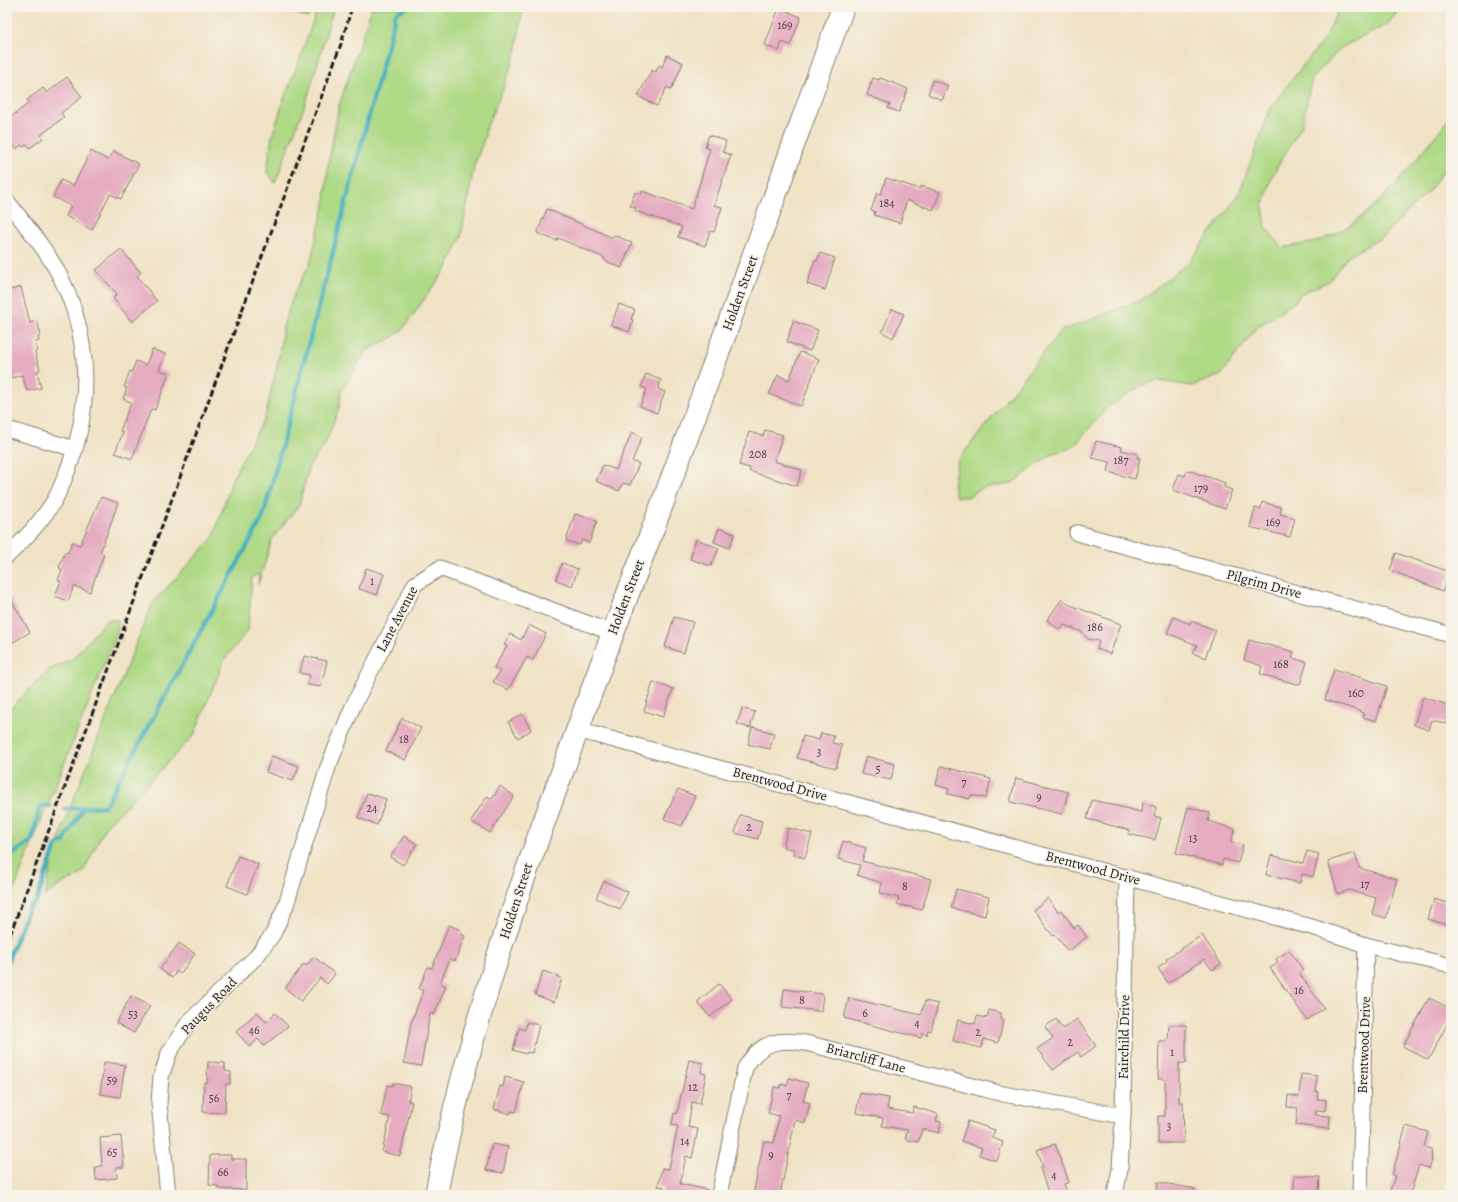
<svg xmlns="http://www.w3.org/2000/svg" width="1458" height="1202" font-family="Alegreya,serif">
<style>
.green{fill:#aed985;stroke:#657a50}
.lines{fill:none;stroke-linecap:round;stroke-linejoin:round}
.stream{stroke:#40afbc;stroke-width:4.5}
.building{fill:#e5abc1}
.minor-casing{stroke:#867f70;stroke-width:17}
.secondary-casing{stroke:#867f70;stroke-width:24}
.minor{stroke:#fff;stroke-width:15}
.secondary{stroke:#fff;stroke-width:22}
.rail{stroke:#1c1c1c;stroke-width:3;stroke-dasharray:6 3;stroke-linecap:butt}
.labels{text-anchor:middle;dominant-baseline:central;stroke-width:3.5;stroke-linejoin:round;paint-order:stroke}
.number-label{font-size:12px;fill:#4e4045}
.street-label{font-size:14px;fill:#1c1c1c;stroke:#f7f3e8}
</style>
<rect width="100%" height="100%" fill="#f7f3e8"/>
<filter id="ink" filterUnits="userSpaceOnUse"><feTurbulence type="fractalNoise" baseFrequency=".025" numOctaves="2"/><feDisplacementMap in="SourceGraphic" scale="8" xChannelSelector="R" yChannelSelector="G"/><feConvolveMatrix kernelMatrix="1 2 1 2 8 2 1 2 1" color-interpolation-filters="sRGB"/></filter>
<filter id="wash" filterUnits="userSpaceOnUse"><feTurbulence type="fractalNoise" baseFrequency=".012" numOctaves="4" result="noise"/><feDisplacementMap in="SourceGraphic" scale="16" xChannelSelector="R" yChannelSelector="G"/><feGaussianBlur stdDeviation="0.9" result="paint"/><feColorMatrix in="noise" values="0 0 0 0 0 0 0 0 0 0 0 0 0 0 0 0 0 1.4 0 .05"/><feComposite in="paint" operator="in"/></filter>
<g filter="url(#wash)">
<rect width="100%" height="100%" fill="#f0e2c5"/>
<!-- green -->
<g class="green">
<polygon points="280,7 311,7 308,18"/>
<polygon points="318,7 334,7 307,99 275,183 267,171 272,137 285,96 298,64"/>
<polygon points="372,7 523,7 516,52 503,89 485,130 485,136 474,166 461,237 448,266 403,329 393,337 367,350 341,391 339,408 326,442 309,466 299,505 272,539 258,585 259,574 252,577 248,630 224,660 194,735 106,826 82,874 65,882 45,896 53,858 67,816 152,604 213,538 233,477 265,417 279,357 283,326 296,289 310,264 325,203 328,166 339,106"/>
<path d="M1339,7H1401L1388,24L1342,47L1312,78L1302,125L1272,176L1263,207L1266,228L1282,248C1296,245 1312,244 1324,239C1376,219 1417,158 1451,116V155L1446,167L1429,191L1381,238L1348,256L1329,281L1300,294L1295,302L1256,328L1221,375L1192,386L1159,381L1142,385L1108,407L1073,447L1052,454L1011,484L982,488L968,497H956L953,485L958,460L1061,331L1141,300L1189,262L1238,196L1272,105L1326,37Z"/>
<polygon points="107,620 118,620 117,632 20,874 7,911 7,712 49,670 72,659"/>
</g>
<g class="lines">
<!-- stream -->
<g class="stream">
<polyline points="65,809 105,806 263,517 396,13 407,7"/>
<polyline points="7,858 32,841 40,806 50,806"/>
<polyline points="7,962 29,907 36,902 56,846 64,841 83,808"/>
</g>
</g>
<g id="blocks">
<!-- building -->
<g class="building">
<polygon points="779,8 801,17 790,45 782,42 779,51 765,45"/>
<polygon points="667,55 683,63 671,90 667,87 657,106 638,96 652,70 656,72 659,65 662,67"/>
<polygon points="67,77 82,97 61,113 64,117 41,135 43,138 30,148 27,144 23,147 21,145 16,149 7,137 7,120 29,103 27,100 43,88 47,93"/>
<polygon points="873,78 879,80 880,78 908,89 899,112 888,108 890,104 867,95"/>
<polygon points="933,80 948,86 942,100 928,94"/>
<polygon points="709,135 726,141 723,152 731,155 714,205 722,207 714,232 710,231 705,246 678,237 682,227 635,211 636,208 630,206 635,192 642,194 642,191 692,209 710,149 705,147"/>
<polygon points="91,151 108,160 113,151 139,164 121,199 110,194 92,230 66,216 71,206 53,197 61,180 73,186"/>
<polygon points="886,178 920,189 921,186 940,192 933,210 907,200 900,223 874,215 875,212 871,211 877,193 881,194"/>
<polygon points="547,209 613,238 614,235 632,243 621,268 604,260 605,258 558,238 557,241 537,233"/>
<polygon points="121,249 141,273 137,276 157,301 132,322 113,298 117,294 96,270"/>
<polygon points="820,253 835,258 825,290 807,284 815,260 817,261"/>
<polygon points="21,287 30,323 37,321 41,336 38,337 39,341 35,342 37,351 35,352 40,370 37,371 41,388 27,391 22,375 12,378 7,359 7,291"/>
<polygon points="619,304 635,310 631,319 633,320 629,332 611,325"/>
<polygon points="892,309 904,314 893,338 882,332"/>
<polygon points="793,321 818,330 810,351 787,342"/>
<polygon points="152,349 165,354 159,370 169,373 155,410 151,409 132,459 115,453 123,432 120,431 131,402 123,399 127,388 124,387 130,371 132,372 136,361 146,365"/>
<polygon points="800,352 819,359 801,406 769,394 778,375 789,380"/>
<polygon points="646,374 661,380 658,389 665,392 657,413 640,406 647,389 641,387"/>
<polygon points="765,430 783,435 774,461 802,470 797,486 749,471 750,468 739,465 749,432 763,436"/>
<polygon points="632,432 642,437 632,461 639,464 630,485 623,483 619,491 596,481 603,465 616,470"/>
<polygon points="1096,441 1122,447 1121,450 1138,454 1137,458 1140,458 1135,479 1108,472 1110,462 1092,458"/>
<polygon points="1188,470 1225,483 1224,487 1232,490 1225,509 1173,490 1179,474 1185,476"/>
<polygon points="101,497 118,503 100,553 104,554 90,592 74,586 68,601 55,596 61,581 58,580 62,570 59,568 65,552 68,553 72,542 80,545"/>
<polygon points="1262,502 1281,507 1280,514 1295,518 1290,537 1250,527 1255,508 1261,509"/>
<polygon points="575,514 597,521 589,543 582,540 580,545 566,541"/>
<polygon points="719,528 735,534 729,548 714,542"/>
<polygon points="696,539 719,548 711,566 690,559"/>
<polygon points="1396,553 1450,572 1443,591 1390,570"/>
<polygon points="562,563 578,569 572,586 556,580"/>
<polygon points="366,568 384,574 377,595 359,589"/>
<polygon points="7,593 30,632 7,646"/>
<polygon points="1062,599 1070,605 1121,624 1110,654 1097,649 1099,641 1088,639 1082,632 1064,625 1060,630 1047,620"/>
<polygon points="674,617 693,622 684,653 665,647"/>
<polygon points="1174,617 1190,624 1191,621 1216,630 1205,658 1193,653 1197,645 1167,633"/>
<polygon points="529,625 546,634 533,660 527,657 508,690 493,682 500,671 494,668 507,646 504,645 510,634 521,640"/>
<polygon points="1249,640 1294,652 1292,658 1307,662 1300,685 1260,674 1262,666 1244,660"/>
<polygon points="304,656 327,661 321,687 308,685 310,675 300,673"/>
<polygon points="1334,669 1387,686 1376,721 1363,717 1364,714 1357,710 1325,700"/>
<polygon points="653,682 673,689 663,717 644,711"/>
<polygon points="1423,697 1451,706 1451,725 1432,720 1429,730 1414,725"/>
<polygon points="742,708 755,712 750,728 737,724"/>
<polygon points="522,714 531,730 518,738 508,722"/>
<polygon points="402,718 421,728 405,760 386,751"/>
<polygon points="752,727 774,733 770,749 748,744"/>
<polygon points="821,733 834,736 832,743 842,745 836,768 797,758 803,736 819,740"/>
<polygon points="272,756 299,766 293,781 266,772"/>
<polygon points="866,756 895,764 891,780 861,774"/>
<polygon points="941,766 991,779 986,798 971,795 970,799 948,794 949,789 936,785"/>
<polygon points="1016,778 1068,792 1062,814 1010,802"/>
<polygon points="500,786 514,796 490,833 471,821 487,796 492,799"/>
<polygon points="678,789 695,796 682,826 664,819"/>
<polygon points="367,793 386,799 377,825 358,818"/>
<polygon points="1092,800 1141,812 1143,803 1156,807 1154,816 1161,818 1155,840 1128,834 1129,830 1087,819"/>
<polygon points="1188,807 1210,813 1208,821 1235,829 1231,842 1243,845 1238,863 1223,859 1222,865 1176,853"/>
<polygon points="740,815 762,821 758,839 735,833"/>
<polygon points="788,828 812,834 805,858 794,855 795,850 783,847"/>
<polygon points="404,836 417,844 403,865 390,857"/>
<polygon points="843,841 866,848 862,861 931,879 922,910 897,904 899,898 880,893 882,883 857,875 860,865 838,859"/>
<polygon points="1307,851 1319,854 1313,877 1302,874 1300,883 1266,875 1271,855 1303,863"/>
<polygon points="1355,853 1359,868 1397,879 1386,918 1372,914 1376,898 1349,890 1338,894 1328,861"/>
<polygon points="238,856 258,864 247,894 227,886"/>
<polygon points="604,881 628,892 620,909 596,898"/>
<polygon points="956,889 989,897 985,916 951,908"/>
<polygon points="1048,898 1058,912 1061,910 1074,928 1078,925 1087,937 1068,951 1055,935 1053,936 1033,910"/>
<polygon points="1434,899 1451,904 1451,926 1428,919"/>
<polygon points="449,925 461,930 460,934 465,936 455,961 450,959 440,983 446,986 434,1015 430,1013 421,1066 404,1063 411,1023 423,991 419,989 428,967 432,968"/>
<polygon points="1202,935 1221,964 1212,970 1204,959 1168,983 1158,968 1167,961 1166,959"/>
<polygon points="179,943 195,954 180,974 177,971 172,978 160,969"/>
<polygon points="1289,950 1303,970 1299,973 1324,1008 1307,1020 1270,968 1278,963 1276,959"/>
<polygon points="314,957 335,974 327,984 320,978 301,1001 285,988 304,964 306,966"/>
<polygon points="543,971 562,978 554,1002 535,995"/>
<polygon points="719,984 732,999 710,1017 697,1002"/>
<polygon points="784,989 823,994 821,1011 782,1007"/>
<polygon points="131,996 150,1006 134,1033 116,1023"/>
<polygon points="849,998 921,1015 925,1001 938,1004 931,1031 928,1030 927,1035 922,1033 921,1038 844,1018"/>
<polygon points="1429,998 1451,1009 1451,1017 1428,1060 1403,1046"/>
<polygon points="989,1010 1001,1013 1000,1019 1004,1020 998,1043 984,1039 981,1048 953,1041 958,1020 975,1024 977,1016 987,1018"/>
<polygon points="257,1012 266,1022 275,1013 288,1026 264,1046 258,1039 250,1047 236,1032"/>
<polygon points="1056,1019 1063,1029 1077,1019 1096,1046 1081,1057 1078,1052 1053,1070 1037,1049 1053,1038 1045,1027"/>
<polygon points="527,1022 539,1025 532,1053 527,1052 526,1054 513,1050 519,1028 525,1030"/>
<polygon points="1169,1025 1186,1025 1186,1063 1179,1063 1179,1102 1183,1102 1184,1143 1158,1143 1158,1116 1165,1116 1165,1079 1158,1079 1159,1041 1168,1041"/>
<polygon points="689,1060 703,1063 701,1073 706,1074 700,1104 692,1102 688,1127 698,1129 692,1158 686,1156 680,1184 708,1190 707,1195 662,1195 664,1187 658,1186 662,1168 669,1169 678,1126 672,1125 674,1113 677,1114"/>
<polygon points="104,1062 125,1065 120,1097 100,1094"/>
<polygon points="208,1062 225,1063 225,1071 231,1072 230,1084 226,1084 225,1113 203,1112 204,1082 207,1083"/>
<polygon points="1301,1074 1317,1076 1316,1092 1318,1092 1317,1099 1326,1100 1325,1111 1316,1110 1316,1115 1330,1116 1329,1129 1296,1125 1298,1108 1287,1107 1288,1095 1299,1097"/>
<polygon points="505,1077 524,1082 516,1112 511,1111 510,1114 494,1109 500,1086 503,1087"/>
<polygon points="789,1078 808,1083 803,1101 810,1103 805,1123 795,1120 780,1195 753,1195 764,1141 774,1143 779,1116 768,1113 774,1087 780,1088 781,1084 787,1086"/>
<polygon points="393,1083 411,1087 408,1101 412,1102 400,1156 382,1152 390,1117 381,1115 387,1085 392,1086"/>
<polygon points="860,1093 889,1098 887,1109 912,1113 914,1107 938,1114 936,1121 941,1122 939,1133 922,1129 918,1142 905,1139 908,1130 882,1126 883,1118 856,1113"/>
<polygon points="968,1121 995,1130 992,1138 1003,1142 997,1161 979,1155 982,1148 961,1141"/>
<polygon points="1406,1126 1428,1132 1424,1147 1431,1149 1432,1159 1429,1168 1419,1165 1410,1195 1390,1191 1395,1176 1392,1175"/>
<polygon points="121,1136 124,1167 116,1167 117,1178 96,1180 95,1167 102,1166 100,1138"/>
<polygon points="492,1144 508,1147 503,1173 486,1170"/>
<polygon points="1055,1144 1069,1182 1064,1184 1068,1195 1049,1195 1040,1168 1043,1167 1037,1150"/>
<polygon points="210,1155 231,1155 231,1159 246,1159 246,1190 218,1189 218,1186 209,1185"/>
<polygon points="1295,1175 1320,1177 1319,1195 1293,1195"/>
<polygon points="1158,1182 1195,1189 1195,1195 1156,1194"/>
</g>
</g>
</g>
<g filter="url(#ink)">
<use href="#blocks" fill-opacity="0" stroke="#867f70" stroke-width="1"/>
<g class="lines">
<!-- minor casing -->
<g class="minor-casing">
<g id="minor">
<path d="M7,201C26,226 47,250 61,278C90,337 92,404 70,464C65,477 61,489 54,501C41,522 25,539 7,556"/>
<polyline points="7,429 75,449"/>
<polyline points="1077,533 1451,635"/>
<polyline points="577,730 1315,928 1366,945 1360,1195"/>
<polyline points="1366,945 1451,966"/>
<polyline points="168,1195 159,1103 161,1077 169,1053 188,1023 256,957 273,934 286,905 328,767 353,706 415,584 440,568 613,633"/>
<path d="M719,1195L745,1068C761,1040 780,1038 810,1044L1003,1094L1123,1116"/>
<polyline points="1115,1195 1120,1169 1123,1116 1127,877"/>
</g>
</g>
<!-- secondary casing -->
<g class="secondary-casing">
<path id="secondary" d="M436,1195C463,1052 510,913 560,778C588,700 616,623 646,547C714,368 778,187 843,7"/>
</g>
<!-- minor -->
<use href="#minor" class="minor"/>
<!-- secondary -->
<use href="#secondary" class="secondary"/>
<!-- rail -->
<polyline class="rail" points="7,943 341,44 352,7"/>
</g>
</g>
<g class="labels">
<!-- number labels -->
<g class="number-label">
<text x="785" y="25">169</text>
<text x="887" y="203">184</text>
<text x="758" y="454">208</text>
<text x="1121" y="460">187</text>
<text x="1201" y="488">179</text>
<text x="1273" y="522">169</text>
<text x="372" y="581">1</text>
<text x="1095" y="627">186</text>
<text x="1281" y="664">168</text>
<text x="1356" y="693">160</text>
<text x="404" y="739">18</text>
<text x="819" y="752">3</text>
<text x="878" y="769">5</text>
<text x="964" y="782">7</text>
<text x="1039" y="797">9</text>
<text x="372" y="808">24</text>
<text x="749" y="827">2</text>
<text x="1193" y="838">13</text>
<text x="1365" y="884">17</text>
<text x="905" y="886">8</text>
<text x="1299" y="990">16</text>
<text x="802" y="1000">8</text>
<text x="865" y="1013">6</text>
<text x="133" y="1014">53</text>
<text x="917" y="1023">4</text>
<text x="254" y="1030">46</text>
<text x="978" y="1032">2</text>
<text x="1070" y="1042">2</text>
<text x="1172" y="1052">1</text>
<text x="112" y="1080">59</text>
<text x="693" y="1087">12</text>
<text x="789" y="1095">7</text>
<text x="214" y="1098">56</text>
<text x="1169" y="1126">3</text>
<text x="685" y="1141">14</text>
<text x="112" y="1152">65</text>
<text x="771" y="1155">9</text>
<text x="223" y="1172">66</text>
<text x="1054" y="1175">4</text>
</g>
<!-- street labels -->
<g class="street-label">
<text transform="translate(740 293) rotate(-70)">Holden Street</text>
<text transform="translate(1264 584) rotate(15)">Pilgrim Drive</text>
<text transform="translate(626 597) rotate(-69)">Holden Street</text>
<text transform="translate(397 619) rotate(-62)">Lane Avenue</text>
<text transform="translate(780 784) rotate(15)">Brentwood Drive</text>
<text transform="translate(1093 868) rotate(15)">Brentwood Drive</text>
<text transform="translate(516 901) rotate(-72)">Holden Street</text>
<text transform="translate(209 1006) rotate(-46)">Paugus Road</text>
<text transform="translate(1124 1037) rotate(-89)">Fairchild Drive</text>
<text transform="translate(1364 1045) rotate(-88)">Brentwood Drive</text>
<text transform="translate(866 1058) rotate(15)">Briarcliff Lane</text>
</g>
</g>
<!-- margin -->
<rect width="1458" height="1202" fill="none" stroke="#f7f3e8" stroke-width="24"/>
</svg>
